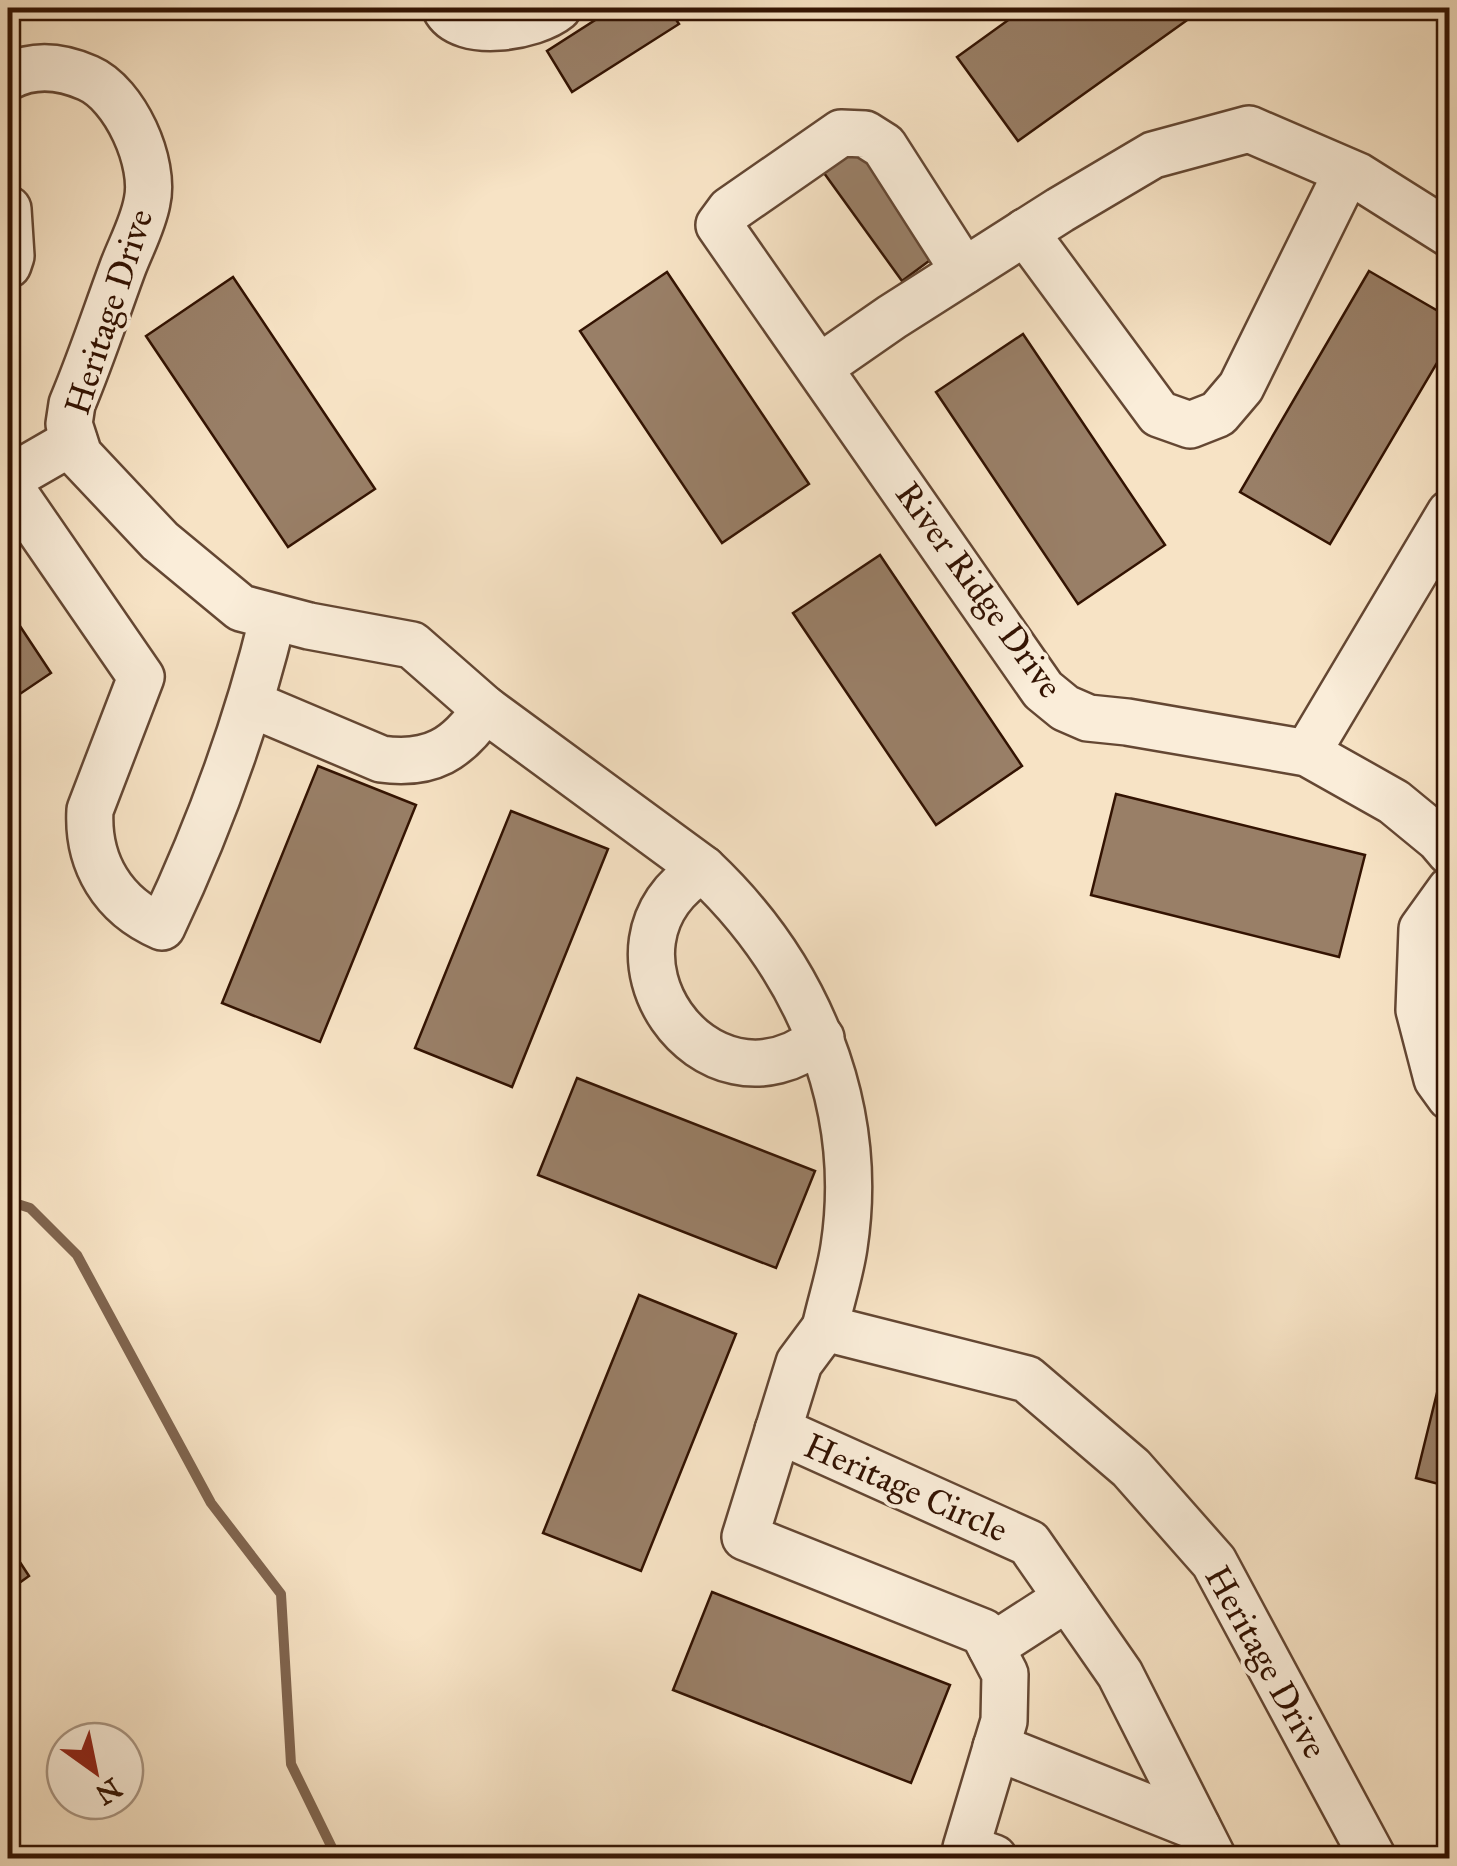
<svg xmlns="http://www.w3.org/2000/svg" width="1457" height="1866" font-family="'IM FELL Great Primer',serif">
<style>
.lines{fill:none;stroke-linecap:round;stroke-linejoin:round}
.stream{stroke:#80654f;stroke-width:10}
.building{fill:#997f67;stroke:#331302;stroke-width:2.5}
.minor-casing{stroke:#644733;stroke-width:50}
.minor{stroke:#faedd9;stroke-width:45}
.labels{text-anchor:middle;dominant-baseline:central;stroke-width:8;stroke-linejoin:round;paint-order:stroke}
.street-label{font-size:35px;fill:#331302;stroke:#faedd9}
</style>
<rect width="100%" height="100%" fill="#f7e3c5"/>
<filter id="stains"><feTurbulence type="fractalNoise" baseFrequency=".002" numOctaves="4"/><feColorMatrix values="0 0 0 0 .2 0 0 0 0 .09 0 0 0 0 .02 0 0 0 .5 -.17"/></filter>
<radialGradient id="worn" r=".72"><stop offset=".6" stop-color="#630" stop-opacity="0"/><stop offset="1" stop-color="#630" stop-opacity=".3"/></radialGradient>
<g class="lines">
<!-- stream -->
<polyline class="stream" points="8,1201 30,1208 77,1255 211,1503 281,1594 291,1764 337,1858"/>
</g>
<!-- building -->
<g class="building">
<polygon points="614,8 668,8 679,24 572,92 547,51"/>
<polygon points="1025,8 1204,8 1018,141 957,57"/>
<polygon points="859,148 937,255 902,281 824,173"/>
<polygon points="1369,271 1450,318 1450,341 1330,544 1240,492"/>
<polygon points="667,272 809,484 722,543 580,331"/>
<polygon points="233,277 375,489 288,547 146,336"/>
<polygon points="1023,334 1165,545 1078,604 936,392"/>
<polygon points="880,555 1022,766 936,825 793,613"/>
<polygon points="8,608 51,673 8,702"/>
<polygon points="318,766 416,805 320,1042 222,1003"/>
<polygon points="1116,794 1365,855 1339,957 1091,895"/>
<polygon points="511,811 608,849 512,1087 415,1048"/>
<polygon points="577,1078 815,1171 776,1268 538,1175"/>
<polygon points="639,1295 736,1334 641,1571 543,1533"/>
<polygon points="1450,1340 1450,1487 1416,1478"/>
<polygon points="8,1544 29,1576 8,1591"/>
<polygon points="712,1592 950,1685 911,1783 673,1690"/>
</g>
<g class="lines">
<!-- minor casing -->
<g class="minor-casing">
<g id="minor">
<path d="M445,8C461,40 535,27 558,8"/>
<path d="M8,77C34,63 61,66 88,78C125,94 156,163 147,202C143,224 131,246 123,267C106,313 91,359 72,404L69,424L79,455L160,541L241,608L309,626L412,645L485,709L703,869C806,966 866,1103 844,1247C840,1274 831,1301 825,1328"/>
<polyline points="8,209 11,256 8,265"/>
<polyline points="1025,232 1159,414 1190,425 1218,414 1241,387 1347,172"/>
<polyline points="964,271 884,146 865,134 841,133 730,210 719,225 1043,690 1065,708 1088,718 1127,722 1307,753 1394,802 1439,839 1450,852"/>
<polyline points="820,367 892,317 1060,210 1153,155 1249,129 1358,176 1450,234"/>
<polyline points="8,479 74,441"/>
<path d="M8,484L141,677L90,810C87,863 113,906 162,927C209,828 247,724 273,617"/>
<path d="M251,704L381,759C431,766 458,749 485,709"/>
<polyline points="1307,753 1450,513"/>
<path d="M703,869C578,945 705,1130 821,1038"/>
<polyline points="1450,890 1422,929 1419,1010 1437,1079 1450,1097"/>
<polyline points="778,1430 1029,1543 1120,1674 1213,1858"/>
<polyline points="991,1647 1067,1598"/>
<polyline points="996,1747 1197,1827"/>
<polyline points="994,1858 966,1848 1004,1721 1005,1674 983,1632 745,1537 799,1363 825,1328 1027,1379 1131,1468 1214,1562 1373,1858"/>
</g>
</g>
<!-- minor -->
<use href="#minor" class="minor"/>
</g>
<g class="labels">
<!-- street labels -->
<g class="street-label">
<text transform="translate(109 312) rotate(-72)">Heritage Drive</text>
<text transform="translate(979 590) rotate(54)">River Ridge Drive</text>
<text transform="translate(906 1488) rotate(24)">Heritage Circle</text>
<text transform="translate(1266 1662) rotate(61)">Heritage Drive</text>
</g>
</g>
<!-- margin -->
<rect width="1457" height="1866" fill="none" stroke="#f7e3c5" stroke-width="40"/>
<rect x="10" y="10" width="1437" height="1846" fill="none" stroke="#331302" stroke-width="5"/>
<rect x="20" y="20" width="1417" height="1826" fill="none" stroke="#331302" stroke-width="2.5"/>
<!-- north arrow -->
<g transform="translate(95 1771) rotate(147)"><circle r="48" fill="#faedd9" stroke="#aa9683" stroke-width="2.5"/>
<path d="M0-8L18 38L0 25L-18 38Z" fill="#8f2418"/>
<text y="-15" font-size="28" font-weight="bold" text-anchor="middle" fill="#331302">N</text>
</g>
<rect width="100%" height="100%" filter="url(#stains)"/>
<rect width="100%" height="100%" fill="url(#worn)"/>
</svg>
